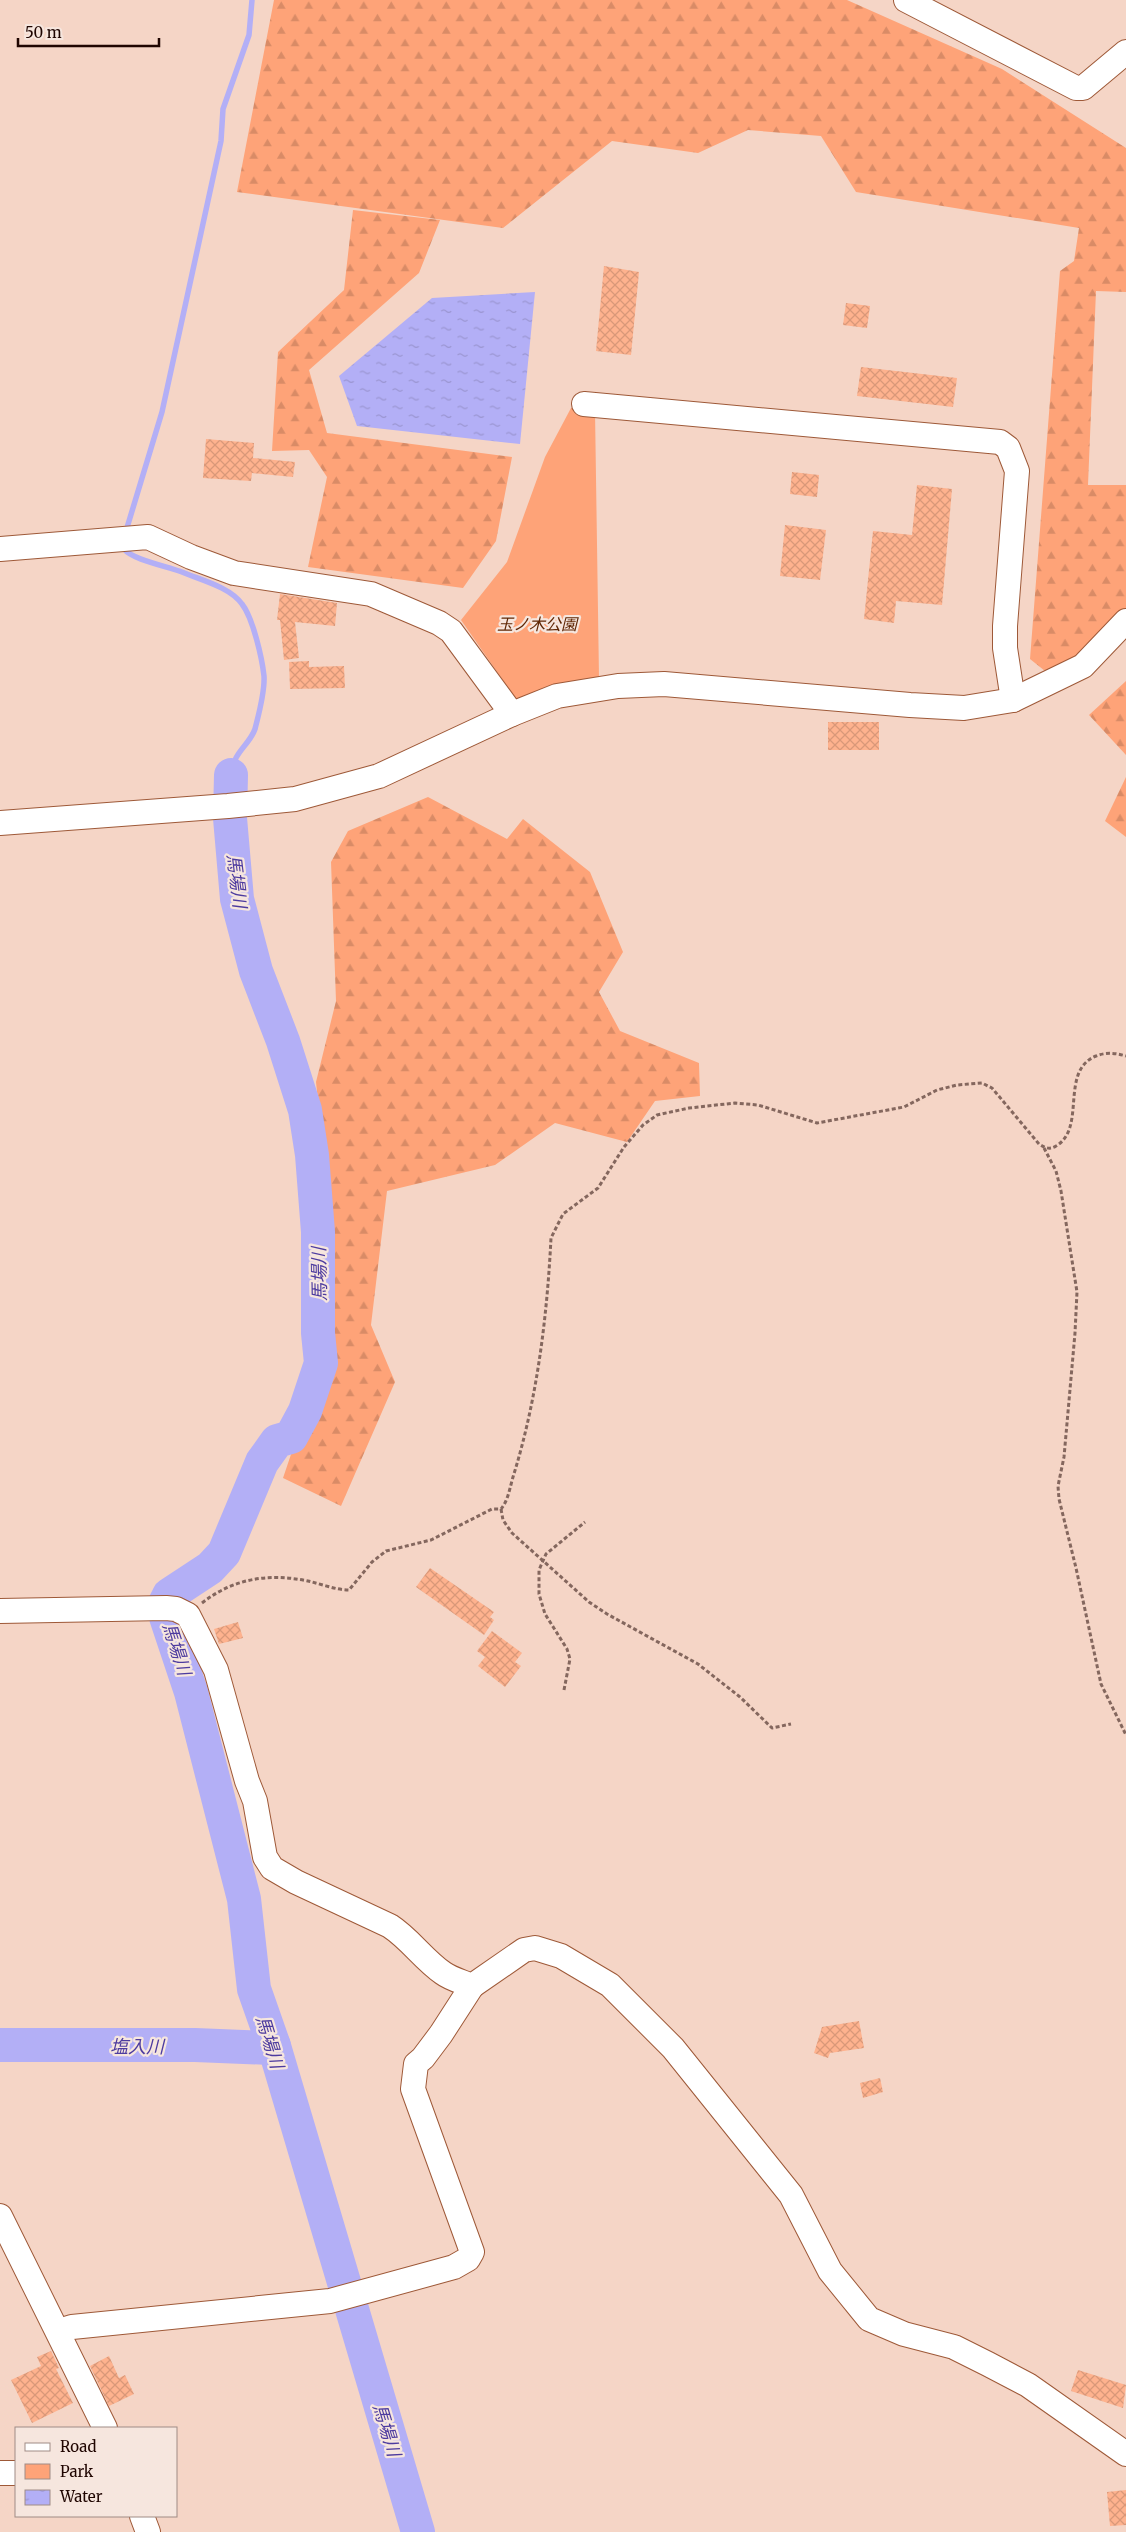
<svg xmlns="http://www.w3.org/2000/svg" width="1126" height="2532" font-family="Merriweather,'Noto Sans JP',serif">
<style>
.green{fill:#fea378}
.forest{fill:url(#forest-firs)}
.water{fill:url(#water-ripples)}
.lines{fill:none;stroke-linecap:round;stroke-linejoin:round}
.stream{stroke:#b3aff6;stroke-width:5.5}
.river{stroke:#b3aff6;stroke-width:34}
.building{fill:url(#building-cross-hatch)}
.minor-casing{stroke:#9e5938;stroke-width:26}
.path{stroke:#84675e;stroke-width:3;stroke-dasharray:4 2.5;stroke-linecap:butt}
.minor{stroke:#fff;stroke-width:24}
.labels{text-anchor:middle;dominant-baseline:central;stroke-width:4.5;stroke-linejoin:round;paint-order:stroke}
.park-label{font-size:16px;font-style:italic;fill:#602705;stroke:#f6e6de}
.water-label{font-size:18px;font-style:italic;fill:#4d3b9f;stroke:#f6e6de}
</style>
<defs>
<pattern id="forest-firs" width="22" height="20" patternUnits="userSpaceOnUse" patternTransform="scale(1.25)"><rect width="22" height="20" fill="#fea378"/><path d="M5 1l3.5 6h-7zM16 11l3.5 6h-7z" fill="#d98b66"/></pattern>
<pattern id="water-ripples" width="26" height="14" patternUnits="userSpaceOnUse" patternTransform="scale(1.25)"><rect width="26" height="14" fill="#b3aff6"/><path d="M2 4q2-2 4 0t4 0M15 11q2-2 4 0t4 0" fill="none" stroke="#9a95d1"/></pattern>
<pattern id="building-cross-hatch" width="8" height="8" patternUnits="userSpaceOnUse" patternTransform="scale(1.25)"><rect width="8" height="8" fill="#feb28e"/><path d="M0 0l8 8M0 8l8-8" fill="none" stroke="#d99879"/></pattern>
</defs>
<rect width="100%" height="100%" fill="#f5d5c6"/>
<!-- green -->
<polygon class="green" points="571,408 595,411 599,677 518,702 461,620 507,562 545,457"/>
<!-- forest -->
<g class="forest">
<polygon points="274,0 847,0 1002,69 1126,148 1126,292 1096,291 1088,485 1126,485 1126,614 1055,679 1030,659 1060,271 1074,261 1079,228 856,192 821,136 748,130 698,153 612,141 503,228 237,192"/>
<polygon points="353,210 440,220 419,273 309,370 327,433 512,457 496,541 463,588 308,567 327,477 309,450 272,451 278,352 344,290"/>
<polygon points="1126,681 1126,755 1089,715"/>
<polygon points="1126,777 1126,837 1105,821"/>
<polygon points="428,797 507,839 523,819 590,872 623,952 599,992 620,1031 699,1063 700,1096 655,1101 627,1142 555,1123 495,1165 387,1191 371,1325 395,1382 341,1506 283,1478 327,1348 328,1197 316,1082 336,1001 331,862 348,831"/>
</g>
<!-- water -->
<polygon class="water" points="535,292 520,444 357,426 339,376 432,298"/>
<g class="lines">
<!-- stream -->
<g class="stream">
<polyline points="126,531 162,412 221,141 223,109 249,35 252,0"/>
<path d="M124,549C133,560 167,566 182,572C201,580 230,587 242,604C253,618 262,658 264,676C265,692 259,713 255,729C249,746 234,750 231,775"/>
</g>
<!-- river -->
<g class="river">
<polyline points="231,775 230,818 237,899 256,971 283,1041 305,1110 312,1155 318,1232 318,1333 321,1363 305,1411 291,1437 277,1441 262,1462 224,1553 210,1568 169,1595 165,1603 166,1617 191,1692 244,1899 254,1989 274,2046 418,2532"/>
<polyline points="0,2045 195,2045 271,2048 274,2046"/>
</g>
</g>
<!-- building -->
<g class="building">
<polygon points="604,266 639,272 631,355 596,351"/>
<polygon points="846,303 870,306 867,328 843,325"/>
<polygon points="861,367 957,378 953,407 857,396"/>
<polygon points="206,439 254,443 253,458 295,462 293,477 252,473 251,481 203,478"/>
<polygon points="792,472 819,475 817,497 790,494"/>
<polygon points="917,485 952,489 942,605 896,601 894,623 864,619 873,531 912,535"/>
<polygon points="785,525 826,530 820,580 780,576"/>
<polygon points="280,594 337,603 335,626 295,622 299,658 284,660 280,620 277,620"/>
<polygon points="309,661 309,667 344,666 345,688 290,689 289,662"/>
<rect x="828" y="722" width="51" height="28"/>
<polygon points="430,1568 494,1612 490,1617 494,1620 484,1635 416,1587"/>
<polygon points="238,1622 243,1638 219,1644 214,1629"/>
<polygon points="492,1631 522,1653 515,1662 521,1666 505,1687 478,1666 485,1657 477,1651"/>
<polygon points="859,2021 864,2048 830,2053 828,2058 814,2053 822,2027"/>
<polygon points="880,2078 883,2092 863,2098 860,2083"/>
<polygon points="51,2351 59,2368 56,2369 73,2403 32,2423 11,2380 41,2366 37,2357"/>
<polygon points="109,2356 119,2378 125,2375 134,2394 109,2406 90,2366"/>
<polygon points="1078,2370 1126,2385 1123,2408 1071,2391"/>
<polygon points="1126,2490 1126,2525 1110,2526 1107,2492"/>
</g>
<g class="lines">
<!-- minor casing -->
<g class="minor-casing">
<g id="minor">
<polyline points="906,0 1076,88 1083,88 1126,52"/>
<polyline points="584,404 1000,442 1008,448 1017,471 1005,626 1005,648 1013,700"/>
<polyline points="0,549 148,537 191,557 234,573 371,594 439,623 451,631 512,714"/>
<polyline points="0,823 228,806 295,799 379,776 512,714 557,696 618,686 664,684 910,705 964,708 1013,700 1083,666 1126,621"/>
<path d="M0,1611L166,1608L176,1609L188,1615L216,1670L247,1781L255,1801L265,1857L272,1868L296,1882L390,1926C410,1939 423,1959 443,1973C451,1979 463,1982 472,1986L524,1950L535,1948L561,1956L610,1985L673,2048L791,2195L830,2271L869,2319L904,2334L954,2347L988,2364L1028,2385L1126,2454"/>
<polyline points="0,2216 105,2428"/>
<polyline points="59,2331 72,2327 330,2301 454,2267 468,2259 472,2252 413,2089 416,2064 423,2058 441,2034 472,1986"/>
<polyline points="0,2473 16,2473"/>
<polyline points="142,2516 148,2532"/>
</g>
</g>
<!-- path -->
<g class="path">
<polyline points="1044,1148 1056,1171 1061,1191 1077,1292 1075,1333 1064,1457 1058,1486 1059,1499 1076,1568 1101,1684 1126,1735"/>
<polyline points="501,1509 503,1520 512,1533 589,1602 607,1614 698,1664 740,1697 772,1728 791,1724"/>
<path d="M202,1603C234,1578 269,1573 308,1581C321,1584 336,1590 349,1590L372,1562L386,1551L431,1540L492,1509H501C508,1501 510,1487 513,1477C537,1400 547,1318 551,1238L563,1214L598,1188L624,1147L643,1125L657,1115L689,1108L735,1103L758,1105L817,1123L904,1107L937,1090L957,1085L982,1083L992,1088L1039,1144C1045,1148 1050,1150 1056,1146C1087,1128 1059,1071 1096,1056C1106,1052 1116,1053 1126,1056"/>
<polyline points="564,1690 570,1659 567,1649 545,1614 539,1594 539,1570 546,1554 585,1522"/>
</g>
<!-- minor -->
<use href="#minor" class="minor"/>
</g>
<g class="labels">
<!-- park labels -->
<g class="park-label">
<text x="537" y="624">玉ノ木公園</text>
</g>
<!-- water labels -->
<g class="water-label">
<text transform="translate(237 881) rotate(83)">馬場川</text>
<text transform="translate(319 1274) rotate(-91)">馬場川</text>
<text transform="translate(177 1649) rotate(72)">馬場川</text>
<text transform="translate(270 2042) rotate(73)">馬場川</text>
<text x="137" y="2046">塩入川</text>
<text transform="translate(387 2430) rotate(73)">馬場川</text>
</g>
</g>
<!-- legend -->
<rect x="15" y="2427" width="162" height="90" fill="#f6e6de" stroke="#a08c85"/>
<rect x="25" y="2443" width="25" height="8" fill="#ffffff" stroke="#a08c85"/>
<text x="60" y="2452" font-size="15" fill="#1f0500">Road</text>
<rect x="25" y="2464" width="25" height="15" fill="#fea378" stroke="#a08c85"/>
<text x="60" y="2477" font-size="15" fill="#1f0500">Park</text>
<rect x="25" y="2490" width="25" height="15" fill="url(#water-ripples)" stroke="#a08c85"/>
<text x="60" y="2502" font-size="15" fill="#1f0500">Water</text>
<!-- scale -->
<path d="M18 38v8h141v-8" fill="none" stroke="#1f0500" stroke-width="2.5"/>
<text x="25" y="38" font-size="15" fill="#1f0500" stroke="#f6e6de" stroke-width="4" paint-order="stroke">50 m</text>
</svg>
